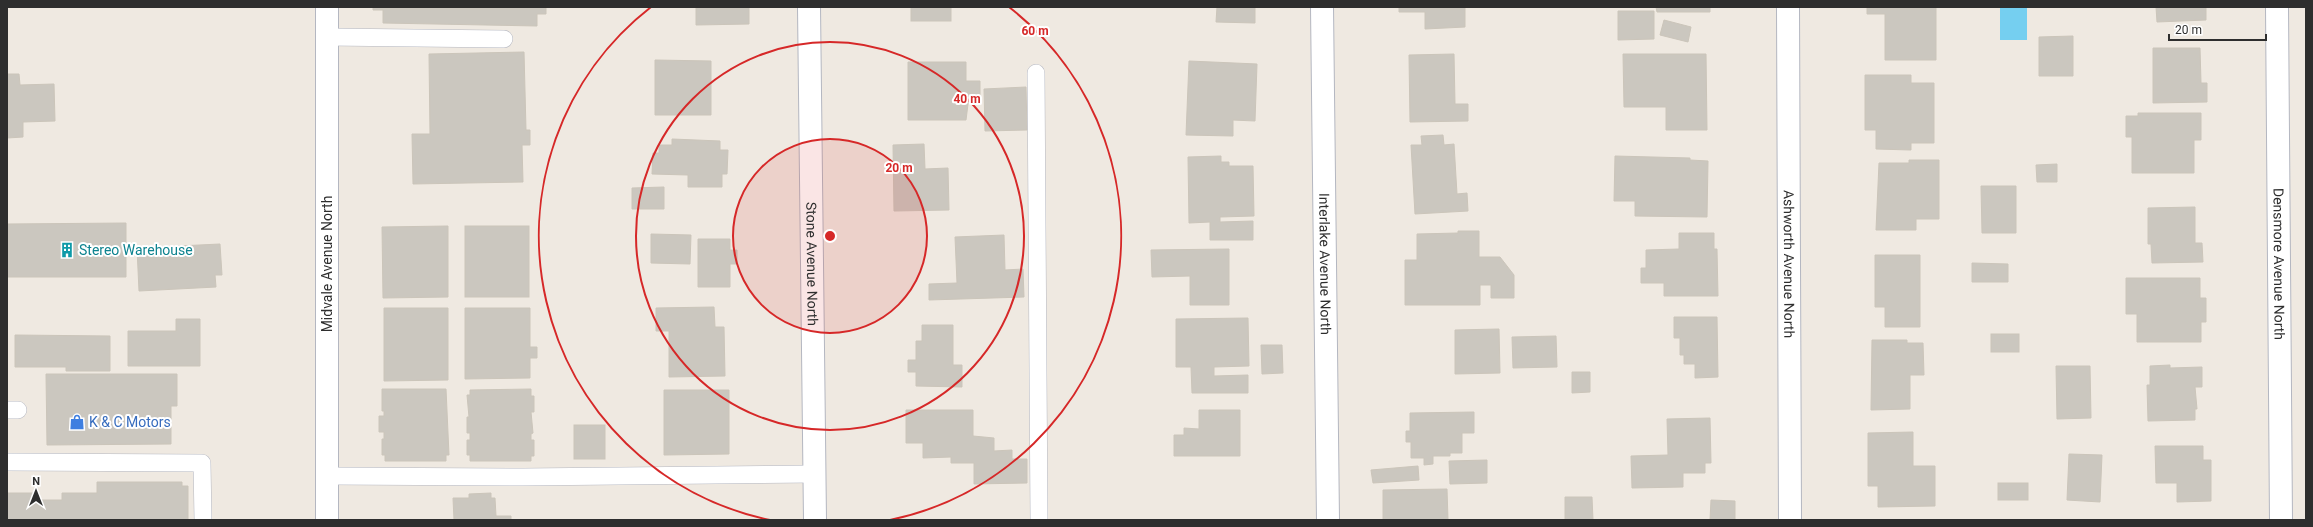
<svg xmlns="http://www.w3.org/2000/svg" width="2313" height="527" font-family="Roboto,sans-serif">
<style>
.water{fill:#75cff0}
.building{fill:#cbc7bf;stroke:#cbc5ba}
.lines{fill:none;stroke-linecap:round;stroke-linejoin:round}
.lane-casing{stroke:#b4b7c1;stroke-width:18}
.street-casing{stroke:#b4b7c1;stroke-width:24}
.lane{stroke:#fff;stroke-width:17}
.street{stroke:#fff;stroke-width:22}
.ring{fill:none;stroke:#d62828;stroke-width:2}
.labels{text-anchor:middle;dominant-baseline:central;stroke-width:4;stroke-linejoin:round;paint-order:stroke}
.culture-label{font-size:14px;fill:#0d838f;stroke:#fff;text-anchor:start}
.street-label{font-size:14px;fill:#2e2e2e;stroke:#fff}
.shop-label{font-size:14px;fill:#366cbe;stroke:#fff;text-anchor:start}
.centre{fill:#d62828;stroke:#fff;stroke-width:2}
.ring-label{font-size:12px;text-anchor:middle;font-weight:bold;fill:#d62828;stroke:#fff;stroke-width:4;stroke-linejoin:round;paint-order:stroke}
</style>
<rect width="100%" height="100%" fill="#efe9e1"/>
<!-- water -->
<polygon class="water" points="1992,7 2027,7 2027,40 2000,40 2000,7"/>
<!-- building -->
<g class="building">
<polygon points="373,7 546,7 546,14 537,14 537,26 383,23 383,10 373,10"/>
<polygon points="696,7 749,7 749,24 696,25"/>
<rect x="911" y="7" width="40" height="14"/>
<polygon points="1217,7 1255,7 1255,23 1216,22"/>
<polygon points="1399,7 1465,7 1465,27 1425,29 1425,12 1399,12"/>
<polygon points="1656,7 1710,7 1710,12 1657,12"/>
<polygon points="1867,7 1936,7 1936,60 1885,60 1885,14 1867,14"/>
<polygon points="2156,7 2206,7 2206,20 2157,22"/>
<polygon points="1618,11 1654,11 1654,39 1618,40"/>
<polygon points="1664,20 1691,27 1688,42 1660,35"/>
<polygon points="2073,36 2073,76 2039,76 2039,37"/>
<polygon points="2153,48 2200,48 2201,83 2207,83 2207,102 2153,103"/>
<polygon points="524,52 526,130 530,130 530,145 522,145 523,182 413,184 412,134 430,134 429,54"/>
<polygon points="1454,54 1455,104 1468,104 1468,121 1410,122 1409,55"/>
<polygon points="1623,54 1706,54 1707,130 1666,130 1666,107 1624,107"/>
<polygon points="655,60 711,61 711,115 655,115"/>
<polygon points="1189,61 1257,64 1255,121 1233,120 1233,136 1186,135"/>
<polygon points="908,62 966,62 966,81 980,81 980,96 969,96 966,120 908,120"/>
<polygon points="7,74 19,74 20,85 54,84 55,121 23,122 23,137 7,138"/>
<polygon points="1865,75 1911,75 1911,83 1934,83 1934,143 1911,143 1911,150 1876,149 1876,130 1865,130"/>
<polygon points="1026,87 1027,130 985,131 984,89"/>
<polygon points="2138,113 2201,113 2201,140 2194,140 2194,173 2132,173 2132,137 2126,137 2126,116 2138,116"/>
<polygon points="1443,135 1444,145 1454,144 1457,194 1467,193 1468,211 1415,214 1411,145 1422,145 1421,136"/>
<polygon points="672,139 720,141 720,150 728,150 727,174 722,174 722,187 688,187 688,175 652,174 653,153 659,153 659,145 672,145"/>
<polygon points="924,144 925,169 948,168 949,210 894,211 893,145"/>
<polygon points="1221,156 1221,162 1229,162 1229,166 1253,166 1254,216 1220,217 1220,222 1253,221 1253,240 1210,240 1210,222 1189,223 1188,157"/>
<polygon points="1615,156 1690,158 1690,160 1708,161 1707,217 1635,216 1635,201 1614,201"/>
<polygon points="1909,160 1939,160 1939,219 1916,219 1916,230 1876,230 1879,163 1909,163"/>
<polygon points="2057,164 2057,182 2037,182 2036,165"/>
<polygon points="1981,186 2016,186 2016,233 1982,233"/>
<polygon points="664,187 664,209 632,209 632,188"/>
<polygon points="2195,207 2195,243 2202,243 2203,262 2152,263 2151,244 2148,244 2148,208"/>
<polygon points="126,223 126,277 7,277 7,224"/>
<polygon points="448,226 448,297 383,298 382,227"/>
<rect x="465" y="226" width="64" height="71"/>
<polygon points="1458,231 1479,231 1479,257 1500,257 1514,275 1514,298 1491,298 1491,285 1480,285 1480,305 1405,305 1405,260 1417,260 1417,234 1458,233"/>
<polygon points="1679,233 1714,233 1714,249 1717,249 1718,296 1664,296 1664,283 1641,283 1641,268 1646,268 1646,250 1679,249"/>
<polygon points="651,234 691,235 690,264 651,263"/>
<polygon points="1004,235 1005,270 1023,269 1024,297 929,300 929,284 957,283 955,237"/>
<polygon points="698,239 730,239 730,250 737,250 737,264 730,264 730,287 698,287"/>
<polygon points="220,244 222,275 215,275 216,287 139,291 137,248"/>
<polygon points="1229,249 1229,305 1190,305 1190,276 1152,277 1151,250"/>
<polygon points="1875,255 1920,255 1920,327 1885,327 1885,307 1875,307"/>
<polygon points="1972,263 2008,264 2008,282 1972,282"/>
<polygon points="2126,278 2200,278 2200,298 2206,298 2206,322 2201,322 2201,342 2137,342 2137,314 2126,314"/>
<polygon points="714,307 715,327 724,327 725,376 669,377 669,331 656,331 656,308"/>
<polygon points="384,308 448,308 448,380 384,381"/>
<polygon points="465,308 530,308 530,347 537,347 537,358 530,358 530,378 465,379"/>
<polygon points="1674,317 1717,317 1718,377 1695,378 1695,364 1684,364 1684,355 1680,355 1680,338 1674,338"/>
<polygon points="1248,318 1249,366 1214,367 1214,376 1248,375 1248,393 1192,393 1191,367 1176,367 1176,319"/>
<polygon points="176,319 200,319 200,366 128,366 128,331 176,331"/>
<polygon points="922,325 953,325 953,365 962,365 962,387 916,386 916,372 908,372 908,360 916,360 916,341 922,341"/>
<polygon points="1499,329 1500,373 1455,374 1455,330"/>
<rect x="1991" y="334" width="28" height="18"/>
<polygon points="15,335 110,336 110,371 66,371 66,367 15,367"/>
<polygon points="1556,336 1557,367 1513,368 1512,337"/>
<polygon points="1872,340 1907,340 1907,343 1923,343 1924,375 1910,375 1910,409 1871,410"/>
<polygon points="1261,345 1282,345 1283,373 1262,374"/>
<polygon points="2170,365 2170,368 2202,367 2202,387 2195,387 2197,409 2195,409 2195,420 2148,421 2147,385 2150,385 2150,366"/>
<polygon points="2056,366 2090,366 2091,418 2057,419"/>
<polygon points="1572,372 1590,372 1590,392 1572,393"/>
<polygon points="46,374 177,374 177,406 171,406 171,444 47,445"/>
<polygon points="382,389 446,389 449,455 446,455 446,461 385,461 385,455 382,455 382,439 384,439 384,432 379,432 379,416 384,416 384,411 382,411"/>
<polygon points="531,389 531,396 534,396 534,412 531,412 533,433 531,434 531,440 534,440 534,456 531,456 531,461 470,461 470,455 467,455 467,440 470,440 470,433 467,433 467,417 469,417 467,395 470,395 470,390"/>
<polygon points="664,390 729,390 729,454 664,455"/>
<polygon points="906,410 973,410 973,436 994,438 994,451 1012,450 1012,459 1027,459 1027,483 974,484 974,463 951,463 951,457 923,458 923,443 906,443"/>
<polygon points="1199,410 1240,410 1240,456 1174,456 1174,435 1184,435 1184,428 1199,429"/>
<polygon points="1474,412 1474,433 1462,433 1462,453 1450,453 1450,456 1433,456 1433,464 1424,465 1424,458 1411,458 1411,442 1406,442 1406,431 1410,431 1410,413"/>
<polygon points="1710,418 1711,463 1705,463 1705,473 1683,473 1683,487 1632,488 1631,456 1668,455 1667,419"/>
<rect x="574" y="425" width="31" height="34"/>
<polygon points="1913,432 1913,466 1935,466 1935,506 1878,507 1878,486 1868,486 1868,433"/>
<polygon points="2155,446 2203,446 2203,460 2211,460 2211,501 2177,502 2177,483 2156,483"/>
<polygon points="2069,454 2102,455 2100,502 2067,500"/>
<polygon points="1487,460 1487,483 1450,484 1449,461"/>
<polygon points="1418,466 1419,480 1373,483 1371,470"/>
<polygon points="97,482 182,482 182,486 188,486 188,520 7,520 7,493 39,493 39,500 62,500 62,493 97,493"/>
<rect x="1998" y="483" width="30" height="17"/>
<polygon points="1447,489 1448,520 1383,520 1383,490"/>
<polygon points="491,493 491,498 495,498 496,516 511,516 511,520 454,520 453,498 469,498 469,494"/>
<polygon points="1565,497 1592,497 1593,520 1565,520"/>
<polygon points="1711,500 1735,501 1735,520 1710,520"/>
</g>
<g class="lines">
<!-- lane casing -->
<g class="lane-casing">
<g id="lane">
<polyline points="327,37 504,39"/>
<polyline points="1036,73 1039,520"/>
<polyline points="7,410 18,410"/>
<polyline points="7,462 202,463 203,520"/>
<polyline points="327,476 523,477 814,474"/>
</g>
</g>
<!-- street casing -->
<g class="street-casing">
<g id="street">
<polyline points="327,7 327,520"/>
<path id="s1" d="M809,7L815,520"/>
<path id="s2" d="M1322,7L1328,520"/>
<path id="s3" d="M1788,7L1790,520"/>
<path id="s4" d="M2277,7L2281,520"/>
</g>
</g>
<!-- lane -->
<use href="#lane" class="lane"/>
<!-- street -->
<use href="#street" class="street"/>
</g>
<!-- distance rings -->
<circle cx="830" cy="236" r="97" fill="#d62828" fill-opacity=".12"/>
<g class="ring">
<circle cx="830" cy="236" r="97"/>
<circle cx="830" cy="236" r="194"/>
<path d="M770 520A290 290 0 0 1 651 7M1009 7A290 290 0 0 1 890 520"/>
</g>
<!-- icons -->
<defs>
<g id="building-bare" transform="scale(1.2)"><path d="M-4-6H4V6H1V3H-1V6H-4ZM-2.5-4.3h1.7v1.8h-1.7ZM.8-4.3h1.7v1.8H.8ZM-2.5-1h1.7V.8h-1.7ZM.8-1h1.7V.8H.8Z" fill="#0f9aa8" stroke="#fff" stroke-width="2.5" paint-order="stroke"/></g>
<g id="shop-bare" transform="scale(1.2)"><path d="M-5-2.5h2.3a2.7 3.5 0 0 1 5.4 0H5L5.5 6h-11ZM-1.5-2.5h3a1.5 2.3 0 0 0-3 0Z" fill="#3f7fe0" stroke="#fff" stroke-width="2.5" paint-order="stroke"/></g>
</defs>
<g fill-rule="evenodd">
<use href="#building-bare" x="67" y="250"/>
<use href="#shop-bare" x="77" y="422"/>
</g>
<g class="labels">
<!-- culture labels -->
<g class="culture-label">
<text x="79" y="250">Stereo Warehouse</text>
</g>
<!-- street labels -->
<g class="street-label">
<text stroke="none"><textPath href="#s3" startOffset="257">Ashworth Avenue North</textPath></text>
<text transform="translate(327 264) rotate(-90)">Midvale Avenue North</text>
<text stroke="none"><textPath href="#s1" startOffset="257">Stone Avenue North</textPath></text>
<text stroke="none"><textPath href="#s2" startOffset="257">Interlake Avenue North</textPath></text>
<text stroke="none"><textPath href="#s4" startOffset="257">Densmore Avenue North</textPath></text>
</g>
<!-- shop labels -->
<g class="shop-label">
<text x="89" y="422">K &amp; C Motors</text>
</g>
</g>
<circle cx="830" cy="236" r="6" class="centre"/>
<g class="ring-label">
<text x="1035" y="35">60 m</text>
<text x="967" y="103">40 m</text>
<text x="899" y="172">20 m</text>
</g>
<!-- border -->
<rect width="2313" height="527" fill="none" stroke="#2e2e2e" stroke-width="16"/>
<!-- north arrow -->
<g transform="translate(36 491)" stroke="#ffffff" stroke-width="3" paint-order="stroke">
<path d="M0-3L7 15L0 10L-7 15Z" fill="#2e2e2e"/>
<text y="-6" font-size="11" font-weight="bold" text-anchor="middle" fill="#2e2e2e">N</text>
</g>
<!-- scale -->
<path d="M2169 34v6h97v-6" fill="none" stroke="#2e2e2e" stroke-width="2"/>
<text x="2175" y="34" font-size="12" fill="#2e2e2e" stroke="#ffffff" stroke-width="3" paint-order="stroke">20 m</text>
</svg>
